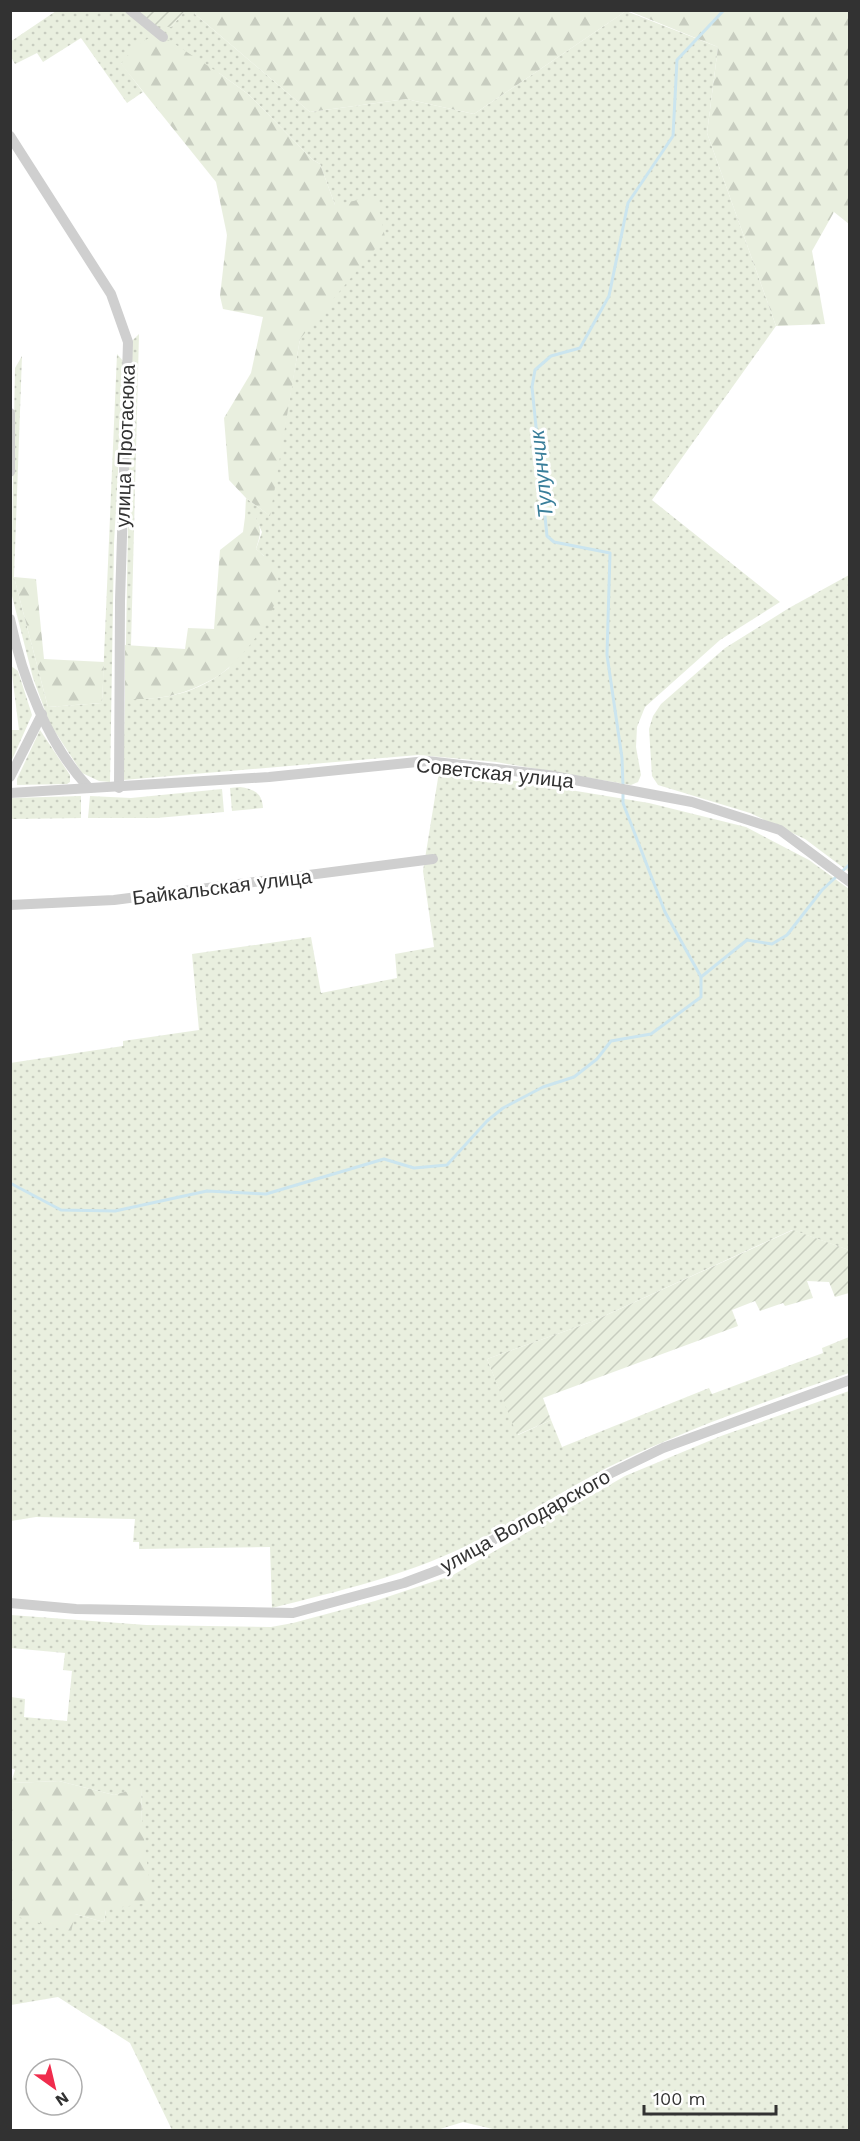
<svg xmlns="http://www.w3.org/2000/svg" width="860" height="2141" font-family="'Work Sans',sans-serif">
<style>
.grass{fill:url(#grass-dots)}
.forest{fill:url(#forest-firs)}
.garden{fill:url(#garden-furrows)}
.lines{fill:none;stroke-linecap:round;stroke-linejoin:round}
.stream{stroke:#cbe5ef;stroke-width:3}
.minor{stroke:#cfcfcf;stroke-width:10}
.labels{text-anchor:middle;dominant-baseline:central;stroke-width:6;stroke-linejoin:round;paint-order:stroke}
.street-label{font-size:20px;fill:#323232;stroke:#fff}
.water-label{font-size:21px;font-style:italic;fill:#397e9a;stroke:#fff}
</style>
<defs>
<pattern id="grass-dots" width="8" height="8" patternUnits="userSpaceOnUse" patternTransform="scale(1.5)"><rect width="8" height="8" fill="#e9efdf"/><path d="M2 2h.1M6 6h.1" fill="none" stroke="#c8cdc0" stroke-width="1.8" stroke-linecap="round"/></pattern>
<pattern id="forest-firs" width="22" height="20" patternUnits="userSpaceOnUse" patternTransform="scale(1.5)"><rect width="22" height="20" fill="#e9efdf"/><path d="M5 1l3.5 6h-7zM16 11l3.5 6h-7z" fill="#c8cdc0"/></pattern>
<pattern id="garden-furrows" width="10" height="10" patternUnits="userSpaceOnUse" patternTransform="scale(1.5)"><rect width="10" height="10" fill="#e9efdf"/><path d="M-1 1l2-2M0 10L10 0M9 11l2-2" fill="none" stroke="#c8cdc0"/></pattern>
</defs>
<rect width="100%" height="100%" fill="#fff"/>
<!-- grass -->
<g class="grass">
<path d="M56,11H135L171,27L185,11H197L195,14L310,112L406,99L474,114L626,11L718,47L707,133L776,326L652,500L780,602L720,640L645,707L637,727L636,747L641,775L638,782L631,785L496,762L418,755L123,780L125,699C165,700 196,694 229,668L264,556L256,549L262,532L255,517H245L246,498L269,515L300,339L335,205L320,164L313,160L248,94L219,73L121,63L143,92L127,103L81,38L43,62L37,53L15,64L11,57L10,42Z"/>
<polygon points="139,334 131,646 126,645 131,342"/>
<polygon points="117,354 124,362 114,544 110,782 99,781 82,773 50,724 33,678 11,592 15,368 22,356 14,577 48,707 102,703"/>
<polygon points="849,575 849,872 805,839 750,813 658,785 652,776 649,729 653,716 661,704 725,648 789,608"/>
<polygon points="11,666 18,671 32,715 11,762 11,730 19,730"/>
<polygon points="40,730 70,775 70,782 67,784 17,785 17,779"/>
<path d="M439,772L497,778L649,803L746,827L809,860L849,889V1250L792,1230L591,1322L487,1359L518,1435L551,1420L562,1447L709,1388L712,1394L823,1353L822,1348L849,1337V1373C772,1399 695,1426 621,1461C568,1486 520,1521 466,1546C404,1576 339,1591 272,1608L270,1547L139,1549V1542H133L135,1519L36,1517L11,1521L10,1063L123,1046V1041L199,1030L192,954L311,937L321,993L397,978L395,954L434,947L423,871Z"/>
<path d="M240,787C254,789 262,793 263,808L232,811L230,788Z"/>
<polygon points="222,789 224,812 157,818 88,818 90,796 131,798"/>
<polygon points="81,796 81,818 11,819 11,798"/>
<polygon points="849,1391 849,2130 497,2130 463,2122 437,2130 172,2130 130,2043 58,1997 11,2005 11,1915 75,1914 104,1922 106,1910 142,1823 141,1788 114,1795 59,1781 11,1783 15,1770 11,1768 11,1697 25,1699 24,1717 67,1721 72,1671 63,1670 65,1653 11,1648 11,1615 146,1625 271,1627 293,1623 375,1601 453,1575 625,1476 721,1436"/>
</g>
<!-- forest -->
<g class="forest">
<polygon points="197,11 197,10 626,11 474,114 406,99 310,112 195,14"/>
<polygon points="629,11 849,11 849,224 834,212 812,251 825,324 776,326 707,133 718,47"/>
<polygon points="149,38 167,39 219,73 248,94 313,160 320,164 335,205 376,196 385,237 300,339 270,516 246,498 229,480 224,418 251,373 263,317 223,309 220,296 227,235 216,182 121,64 134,47"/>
<path d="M245,517H255C263,530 260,535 256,549C265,556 275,567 278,578C285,608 238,666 213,679C182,696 159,700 125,699V645L185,649L188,628L214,629L220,550L243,532Z"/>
<polygon points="14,577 36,579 44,659 104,662 102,703 48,707"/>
<polygon points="59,1781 114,1795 141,1787 142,1823 152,1902 106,1910 104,1922 75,1914 71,1932 11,1915 11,1783"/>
</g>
<!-- garden -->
<g class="garden">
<polygon points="135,11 185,11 171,27 157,26"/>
<polygon points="793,1230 849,1250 849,1293 835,1297 829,1282 807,1281 813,1298 785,1306 783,1303 760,1311 755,1301 732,1310 738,1326 543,1398 551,1420 517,1435 487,1359 591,1322"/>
</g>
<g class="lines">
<!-- stream -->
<g class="stream">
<polyline points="623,786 622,758 607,655 610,553 554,542 547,536 532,387 535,370 551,356 580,348 609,296 628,203 673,136 677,60 724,10"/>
<polyline points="623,792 623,803 665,912 701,977"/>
<polyline points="10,1183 61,1210 115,1211 207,1191 266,1194 384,1159 414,1168 447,1165 487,1121 503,1108 543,1087 574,1077 597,1059 611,1041 651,1034 701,997 701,977 747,940 772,944 787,935 822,890 850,864"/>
</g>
<!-- minor -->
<g class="minor">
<polyline points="130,10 163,37"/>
<polyline points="10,136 111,294 128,342 120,601 119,788"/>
<polyline points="10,413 10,472"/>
<path d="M10,619C22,677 47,743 88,787"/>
<polyline points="10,777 42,714"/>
<polyline points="10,793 269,777 427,761 548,775 692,802 780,830 850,882"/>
<polyline points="10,905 114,900 433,859"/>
<polyline points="10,1603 76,1609 293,1613 404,1583 444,1568 605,1476 663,1448 850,1380"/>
</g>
</g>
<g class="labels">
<!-- street labels -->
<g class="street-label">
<text transform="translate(125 446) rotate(-88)">улица Протасюка</text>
<text transform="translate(495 773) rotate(6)">Советская улица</text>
<text transform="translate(222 887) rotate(-7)">Байкальская улица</text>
<text transform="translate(525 1521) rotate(-29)">улица Володарского</text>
</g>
<!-- water labels -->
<g class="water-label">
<text transform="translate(541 474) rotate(-96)">Тулунчик</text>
</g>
</g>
<!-- border -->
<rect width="860" height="2141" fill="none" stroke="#323232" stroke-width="24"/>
<!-- north arrow -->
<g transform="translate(54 2087) rotate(146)"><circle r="28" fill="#ffffff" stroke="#adadad" stroke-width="1.5"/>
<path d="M0-4.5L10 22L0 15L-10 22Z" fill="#f02c4d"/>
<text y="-9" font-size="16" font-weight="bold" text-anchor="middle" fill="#323232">N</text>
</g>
<!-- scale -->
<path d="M644 2105v9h132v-9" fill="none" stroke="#323232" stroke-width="3"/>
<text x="653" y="2105" font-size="18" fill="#323232" stroke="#ffffff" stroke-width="4.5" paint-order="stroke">100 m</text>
</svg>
